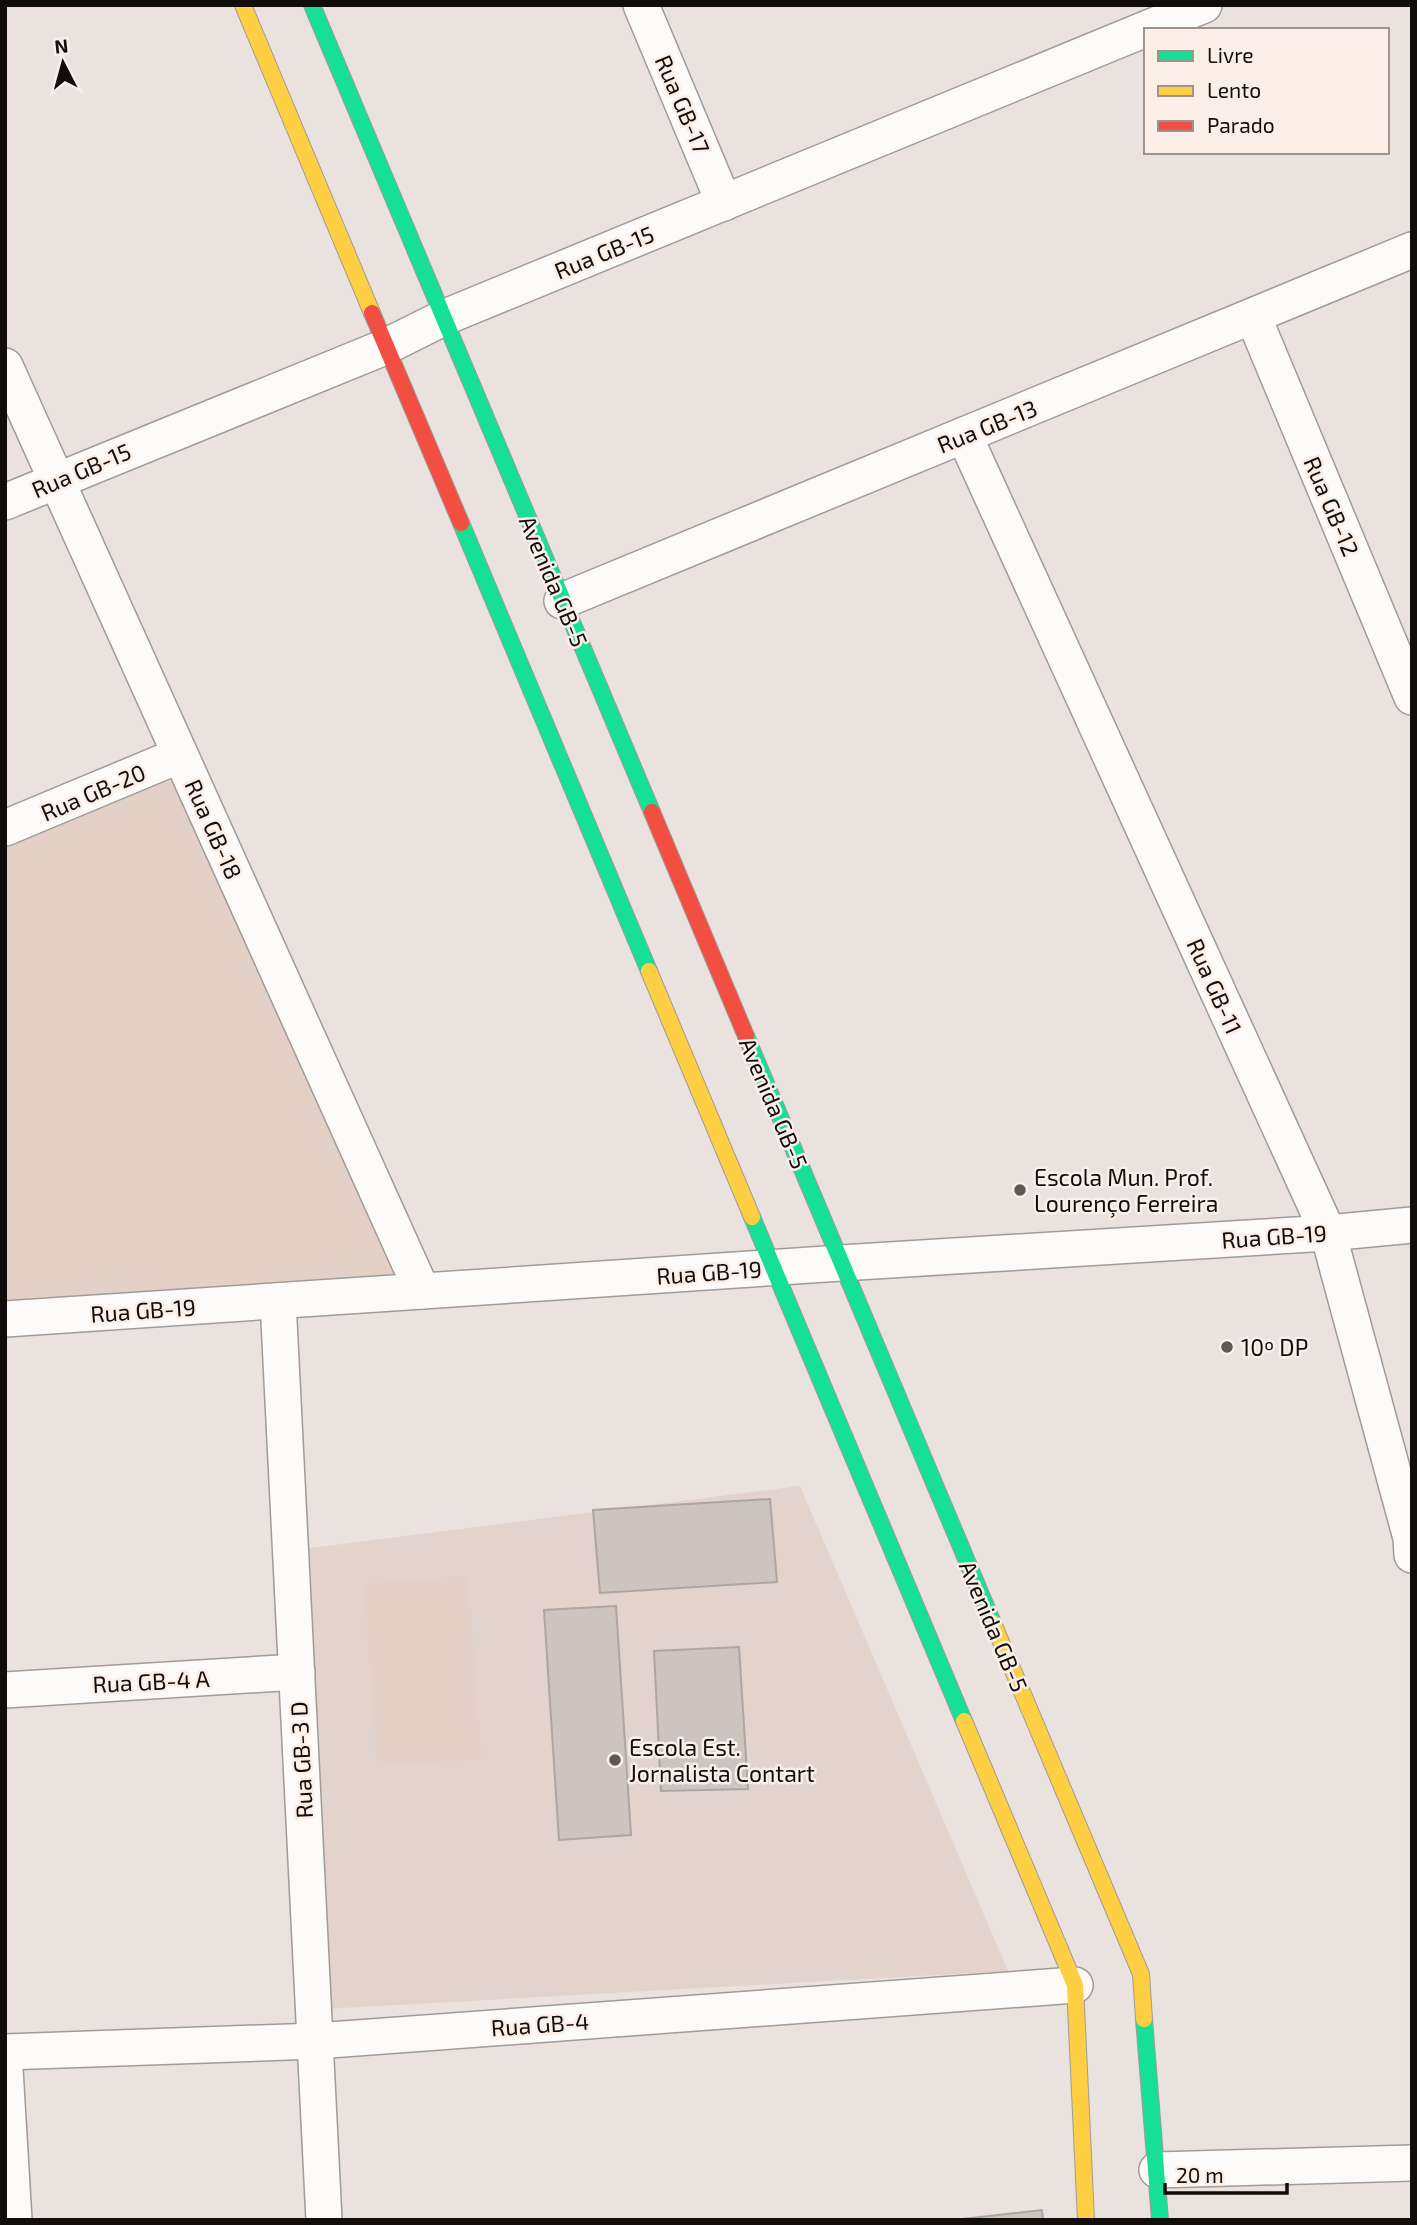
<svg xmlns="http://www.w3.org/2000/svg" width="1417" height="2225" font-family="'Exo 2',sans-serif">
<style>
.built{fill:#e2d3cc}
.green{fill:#e3d0c7}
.building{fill:#cdc4bf;stroke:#aba6a3;stroke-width:2}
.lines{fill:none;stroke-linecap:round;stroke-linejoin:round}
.street-casing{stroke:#a09b98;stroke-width:38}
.fast-casing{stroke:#a09b98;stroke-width:18}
.slow-casing{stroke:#a09b98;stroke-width:18}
.jam-casing{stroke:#a09b98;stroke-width:18}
.street{stroke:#fcfbfa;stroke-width:35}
.fast{stroke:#16e098;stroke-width:16}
.slow{stroke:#ffcf43;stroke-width:16}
.jam{stroke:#f24e42;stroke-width:16}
.poi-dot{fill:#5d5854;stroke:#fbeee7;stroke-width:2.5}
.labels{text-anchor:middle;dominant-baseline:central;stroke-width:5;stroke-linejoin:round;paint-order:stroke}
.street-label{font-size:23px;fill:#110d0a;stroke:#fbeee7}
.poi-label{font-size:23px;fill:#110d0a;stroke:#fbeee7;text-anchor:start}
</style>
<rect width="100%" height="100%" fill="#eae2de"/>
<!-- built -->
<polygon class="built" points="800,1486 1008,1971 323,2009 303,1549"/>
<!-- green -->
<g class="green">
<polygon points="180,755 422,1291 5,1319 5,828"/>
<polygon points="468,1576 481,1759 377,1766 364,1584"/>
</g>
<!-- building -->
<g class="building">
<polygon points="770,1499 777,1582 600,1593 593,1510"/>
<polygon points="616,1606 631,1835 559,1840 544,1610"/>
<polygon points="739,1647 748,1789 661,1791 654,1651"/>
<polygon points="1042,2210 1043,2220 953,2220"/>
</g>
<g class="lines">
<!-- street casing -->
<g class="street-casing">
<g id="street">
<polyline points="641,5 724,203"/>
<polyline points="1253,316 1412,697"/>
<polyline points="5,366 422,1291"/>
<polyline points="964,435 1328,1233 1411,1538 1412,1555"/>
<polyline points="5,502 385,347 443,318 1204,5"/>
<polyline points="562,601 1412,250"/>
<polyline points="5,828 180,755"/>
<polyline points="278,1301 324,2220"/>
<polyline points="5,1319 841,1263 1328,1233 1412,1225"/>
<polyline points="5,1690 297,1672"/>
<polyline points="5,2052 316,2041 1075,1985"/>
<polyline points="5,2069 14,2220"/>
<polyline points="1157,2170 1412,2163"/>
</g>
</g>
<!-- fast casing -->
<g class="fast-casing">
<g id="fast">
<polyline points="312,5 652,812"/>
<polyline points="461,523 649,971"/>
<polyline points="746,1036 993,1623"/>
<polyline points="752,1217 964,1721"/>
<polyline points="1144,2019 1160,2220"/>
</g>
</g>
<!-- slow casing -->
<g class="slow-casing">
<g id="slow">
<polyline points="243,5 372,313"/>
<polyline points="649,971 752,1217"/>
<polyline points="993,1623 1141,1974 1144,2019"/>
<polyline points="964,1721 1075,1985 1086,2220"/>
</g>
</g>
<!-- jam casing -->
<g class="jam-casing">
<g id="jam">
<polyline points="372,313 461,523"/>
<polyline points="652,812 746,1036"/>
</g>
</g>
<!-- street -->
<use href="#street" class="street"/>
<!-- fast -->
<use href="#fast" class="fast"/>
<!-- slow -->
<use href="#slow" class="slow"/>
<!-- jam -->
<use href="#jam" class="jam"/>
</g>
<!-- markers -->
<g class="poi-dot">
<circle cx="1020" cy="1190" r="7"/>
<circle cx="1227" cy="1347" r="7"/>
<circle cx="615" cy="1760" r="7"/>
</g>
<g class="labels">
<!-- street labels -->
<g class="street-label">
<text transform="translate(683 104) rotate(67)">Rua GB-17</text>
<text transform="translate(604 252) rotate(-22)">Rua GB-15</text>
<text transform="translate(987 426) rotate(-22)">Rua GB-13</text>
<text transform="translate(81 470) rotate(-23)">Rua GB-15</text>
<text transform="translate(1332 506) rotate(67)">Rua GB-12</text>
<text transform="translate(554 581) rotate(67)">Avenida GB-5</text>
<text transform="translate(93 792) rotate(-23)">Rua GB-20</text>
<text transform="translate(214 829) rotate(66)">Rua GB-18</text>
<text transform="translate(1215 986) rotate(66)">Rua GB-11</text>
<text transform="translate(774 1103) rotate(67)">Avenida GB-5</text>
<text transform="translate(1274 1236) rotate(-4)">Rua GB-19</text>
<text transform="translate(709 1272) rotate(-4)">Rua GB-19</text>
<text transform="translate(143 1310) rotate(-4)">Rua GB-19</text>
<text transform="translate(994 1626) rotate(67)">Avenida GB-5</text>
<text transform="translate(151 1681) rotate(-3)">Rua GB-4 A</text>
<text transform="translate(301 1760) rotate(-93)">Rua GB-3 D</text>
<text transform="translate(540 2024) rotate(-4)">Rua GB-4</text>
</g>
<!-- poi labels -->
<g class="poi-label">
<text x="1034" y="1177">Escola Mun. Prof.<tspan x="1034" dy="26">Lourenço Ferreira</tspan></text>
<text x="1241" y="1347">10º DP</text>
<text x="629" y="1747">Escola Est.<tspan x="629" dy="26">Jornalista Contart</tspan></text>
</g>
</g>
<!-- border -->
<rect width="1417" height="2225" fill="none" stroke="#110d0a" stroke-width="14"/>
<!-- legend -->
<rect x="1144" y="28" width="245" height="126" fill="#fbeee7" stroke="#9d948f" stroke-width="2"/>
<rect x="1158" y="51" width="35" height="10" fill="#16e098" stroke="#9d948f" stroke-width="2"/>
<text x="1207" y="63" font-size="21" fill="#110d0a">Livre</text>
<rect x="1158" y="86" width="35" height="10" fill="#ffcf43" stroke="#9d948f" stroke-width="2"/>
<text x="1207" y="98" font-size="21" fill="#110d0a">Lento</text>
<rect x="1158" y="121" width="35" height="10" fill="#f24e42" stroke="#9d948f" stroke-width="2"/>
<text x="1207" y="133" font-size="21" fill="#110d0a">Parado</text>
<!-- north arrow -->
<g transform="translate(63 63) rotate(354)" stroke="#fbeee7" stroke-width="5" paint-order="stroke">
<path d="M0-5L12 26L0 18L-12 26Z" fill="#110d0a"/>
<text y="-10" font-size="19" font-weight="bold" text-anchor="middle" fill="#110d0a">N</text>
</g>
<!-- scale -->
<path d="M1165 2183v10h122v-10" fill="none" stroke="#110d0a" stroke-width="3.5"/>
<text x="1176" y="2183" font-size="21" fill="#110d0a" stroke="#fbeee7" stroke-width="5" paint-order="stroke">20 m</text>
</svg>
